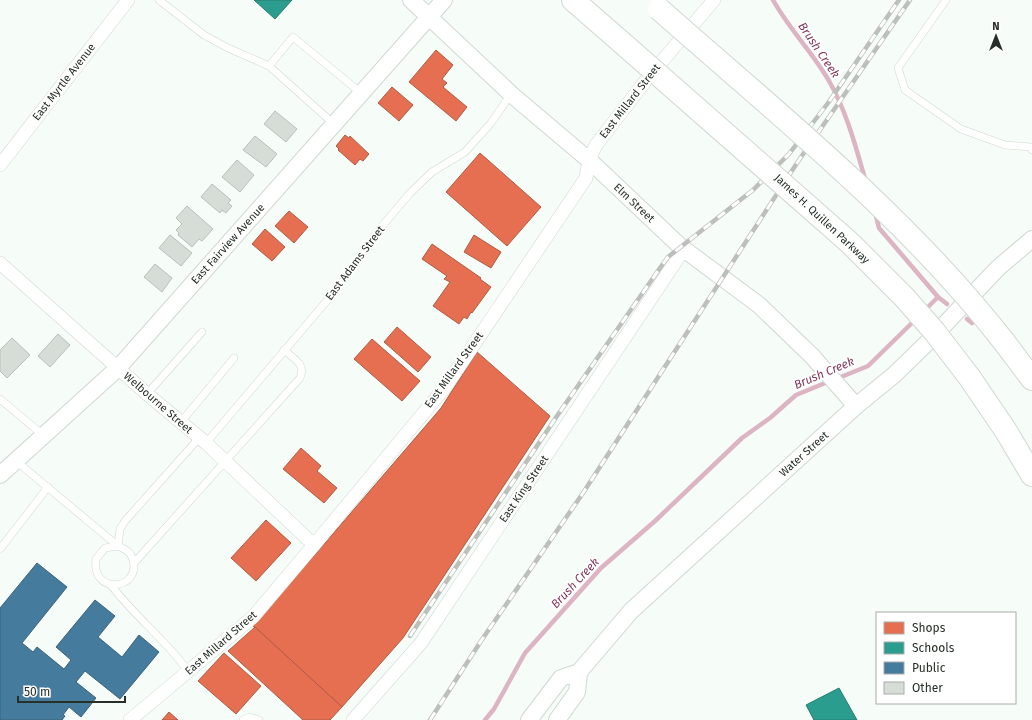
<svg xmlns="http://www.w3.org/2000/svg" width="1032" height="720" font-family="'Fira Sans',sans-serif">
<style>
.shops{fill:#e76f51;stroke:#ad5c45}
.schools{fill:#2a9d8f;stroke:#297c70}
.public{fill:#457b9d;stroke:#3c647a}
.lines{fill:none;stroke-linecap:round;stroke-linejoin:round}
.stream{stroke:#dcb4c3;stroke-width:4.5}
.building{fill:#d6ddd7;stroke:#b8c0b9}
.service-casing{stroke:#d0d8d2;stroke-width:8}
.minor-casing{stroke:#d0d8d2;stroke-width:14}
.tertiary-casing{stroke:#d0d8d2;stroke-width:18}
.motorway-casing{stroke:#d0d8d2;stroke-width:24}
.service{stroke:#fefffe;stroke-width:7}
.minor{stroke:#fefffe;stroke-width:13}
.tertiary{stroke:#fefffe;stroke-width:16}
.motorway{stroke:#fefffe;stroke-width:22}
.rail-casing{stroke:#bcbfbc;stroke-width:4.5}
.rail{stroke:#fff;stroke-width:3;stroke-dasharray:9;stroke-linecap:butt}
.motorway-bridge-casing{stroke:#d0d8d2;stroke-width:24;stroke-linecap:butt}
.motorway-bridge{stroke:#fefffe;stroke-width:22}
.labels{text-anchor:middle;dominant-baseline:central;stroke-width:4;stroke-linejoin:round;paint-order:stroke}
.street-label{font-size:11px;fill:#263028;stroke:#fff}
.water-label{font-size:12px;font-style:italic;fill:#83395b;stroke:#fff}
</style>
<rect width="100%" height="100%" fill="#f6fcf7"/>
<!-- shops -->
<g class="shops">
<polygon points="436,50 453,65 442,79 447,83 443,87 467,107 456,121 409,82"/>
<polygon points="392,87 413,105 399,121 378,103"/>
<polygon points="345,135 349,138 350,136 369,154 363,161 360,159 355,165 338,150 339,149 336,146"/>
<polygon points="480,153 541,207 507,246 446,192"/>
<polygon points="289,211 308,227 294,243 275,226"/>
<polygon points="265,229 285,247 272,261 252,244"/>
<polygon points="474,235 501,252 491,268 464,252"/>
<polygon points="432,244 481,278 480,279 491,287 472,313 471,312 467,319 464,317 459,324 433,306 450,282 444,279 447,276 422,259"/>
<polygon points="397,327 431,357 418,372 384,342"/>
<polygon points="372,339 420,381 402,401 354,359"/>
<polygon points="477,352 550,416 403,638 342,707 251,624 313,557 441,408"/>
<polygon points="301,448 321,466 317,471 337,488 324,503 283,469"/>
<polygon points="266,520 291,543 256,581 231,558"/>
<polygon points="255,627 342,707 330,720 303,720 228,651"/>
<polygon points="224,653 261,686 236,714 198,681"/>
<polygon points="169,712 178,720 162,720"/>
</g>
<!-- schools -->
<g class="schools">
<polygon points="254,0 292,0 275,19"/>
<polygon points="839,688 857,720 814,720 806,705"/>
</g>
<!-- public -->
<polygon class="public" points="37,563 67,587 22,643 33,652 37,647 64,669 71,660 56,647 95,600 115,616 98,637 122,657 139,635 159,652 120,699 85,671 76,682 96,698 81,717 69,707 63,715 65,716 62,720 0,720 0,608"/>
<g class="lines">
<!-- stream -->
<g class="stream">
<path d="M773,0C789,29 813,53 829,81C847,112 856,148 866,182"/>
<polyline points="875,212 879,228 938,297 947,304"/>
<polyline points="924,311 938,297"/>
<polyline points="967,319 972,323"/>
<polyline points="836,379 868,366 916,319"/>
<polyline points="485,720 494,709 525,653 601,568 655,521 742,438 770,418 796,395 830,381"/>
</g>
</g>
<!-- building -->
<g class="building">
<polygon points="275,111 297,129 286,142 264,124"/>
<polygon points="255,136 277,154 266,167 243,150"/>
<polygon points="237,160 254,175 240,192 222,177"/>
<polygon points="212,184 231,200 228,203 232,206 226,213 222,210 220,213 201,197"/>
<polygon points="187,206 213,229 202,241 199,239 192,247 178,235 179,233 176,230 182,224 176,218"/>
<polygon points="170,235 192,253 181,266 159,248"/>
<polygon points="155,264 172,278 162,292 144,277"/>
<polygon points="58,334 70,345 50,367 38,356"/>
<polygon points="12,338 30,355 7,378 0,371 0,350"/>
</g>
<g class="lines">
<!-- service casing -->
<g class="service-casing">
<g id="service">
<polyline points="159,0 204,35 228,48 269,66 334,124"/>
<polyline points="946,0 898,68 905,90 961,129 1005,145 1031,147 1032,150"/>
<polyline points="269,66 293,37 361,93"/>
<polyline points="147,394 202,332"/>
<polyline points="0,399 44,436"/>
<polyline points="181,422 234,358"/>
<polyline points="206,443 336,290 383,225 410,193 432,172 465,152 491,123 511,94"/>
<path d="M16,461L118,546C125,549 131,552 133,560C141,590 91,596 96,559L105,548L118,546"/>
<polyline points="118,546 120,529 125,521 199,438"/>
<polyline points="0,549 48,487"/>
<path d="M134,563L300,378C306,364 294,359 284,350"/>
<path d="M111,585C134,616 166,640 188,671"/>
<polyline points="243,720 249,717 259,720"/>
</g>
</g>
<!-- minor casing -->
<g class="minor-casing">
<g id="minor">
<polyline points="0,165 128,0"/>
<polyline points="0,263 147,394 206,443 314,545"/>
<polyline points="130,720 253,617 314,545 446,386 586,178 589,160 596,145 647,79 714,0"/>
<polyline points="353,720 421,643 684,249"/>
</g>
</g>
<!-- tertiary casing -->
<g class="tertiary-casing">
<g id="tertiary">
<polyline points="411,0 511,94 589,160 681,247 759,305 812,356 856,406"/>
<polyline points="0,475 118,368 444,0"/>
<polyline points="529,720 561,678 579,672 631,611 856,406 894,375 929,341 998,268 1032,239"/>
<polyline points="557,720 577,692 579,672"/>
</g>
</g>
<!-- motorway casing -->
<g class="motorway-casing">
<g id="motorway">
<polyline points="573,0 628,48"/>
<polyline points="1005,343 1032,379"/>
<polyline points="970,378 1006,431 1032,475"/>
</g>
</g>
<!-- service -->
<use href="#service" class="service"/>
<!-- minor -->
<use href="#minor" class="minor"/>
<!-- tertiary -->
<use href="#tertiary" class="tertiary"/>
<!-- motorway -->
<use href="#motorway" class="motorway"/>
<!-- rail casing -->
<g class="rail-casing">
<g id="rail">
<polyline points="410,636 557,416 660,268 668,257 753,190 789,154 828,103 899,0"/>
<polyline points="430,720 483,638 583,493 797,163 910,0"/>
</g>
</g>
<!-- rail -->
<use href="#rail" class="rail"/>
<!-- motorway-bridge casing -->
<g class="motorway-bridge-casing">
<g id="motorway-bridge">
<path d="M659,9C779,115 906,216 1005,343"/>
<polyline points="628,48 850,243 904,297 934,331 970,378"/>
</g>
</g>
<!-- motorway-bridge -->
<use href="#motorway-bridge" class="motorway-bridge"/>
</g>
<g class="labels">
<!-- street labels -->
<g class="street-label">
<text transform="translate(64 82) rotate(-52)">East Myrtle Avenue</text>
<text transform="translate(630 101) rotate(-52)">East Millard Street</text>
<text transform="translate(634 203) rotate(43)">Elm Street</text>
<text transform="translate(822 219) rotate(43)">James H. Quillen Parkway</text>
<text transform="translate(228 244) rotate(-48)">East Fairview Avenue</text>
<text transform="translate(355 263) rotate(-53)">East Adams Street</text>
<text transform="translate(454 370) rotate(-54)">East Millard Street</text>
<text transform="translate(158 403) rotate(41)">Welbourne Street</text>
<text transform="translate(804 454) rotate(-42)">Water Street</text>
<text transform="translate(524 489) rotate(-56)">East King Street</text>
<text transform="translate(221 643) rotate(-41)">East Millard Street</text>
</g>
<!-- water labels -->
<g class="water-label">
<text transform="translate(819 50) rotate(56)">Brush Creek</text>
<text transform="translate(824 373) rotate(-23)">Brush Creek</text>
<text transform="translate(575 583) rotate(-47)">Brush Creek</text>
</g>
</g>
<!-- legend -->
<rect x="876" y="612" width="140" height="92" fill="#ffffff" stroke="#a8aca9"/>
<rect x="884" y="622" width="20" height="12" fill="#e76f51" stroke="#a8aca9"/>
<text x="912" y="632" font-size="12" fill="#263028">Shops</text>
<rect x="884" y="642" width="20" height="12" fill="#2a9d8f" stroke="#a8aca9"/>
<text x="912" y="652" font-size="12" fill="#263028">Schools</text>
<rect x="884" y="662" width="20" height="12" fill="#457b9d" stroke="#a8aca9"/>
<text x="912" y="672" font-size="12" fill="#263028">Public</text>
<rect x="884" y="682" width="20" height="12" fill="#d6ddd7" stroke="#a8aca9"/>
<text x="912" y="692" font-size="12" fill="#263028">Other</text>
<!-- north arrow -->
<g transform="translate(996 36)" stroke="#ffffff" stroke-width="3" paint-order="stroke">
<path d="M0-3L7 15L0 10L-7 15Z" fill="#263028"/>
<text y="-6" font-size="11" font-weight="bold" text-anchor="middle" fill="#263028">N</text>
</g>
<!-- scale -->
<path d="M18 696v6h107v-6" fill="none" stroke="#263028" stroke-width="2"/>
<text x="24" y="696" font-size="12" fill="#263028" stroke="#ffffff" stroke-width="3" paint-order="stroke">50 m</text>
</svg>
